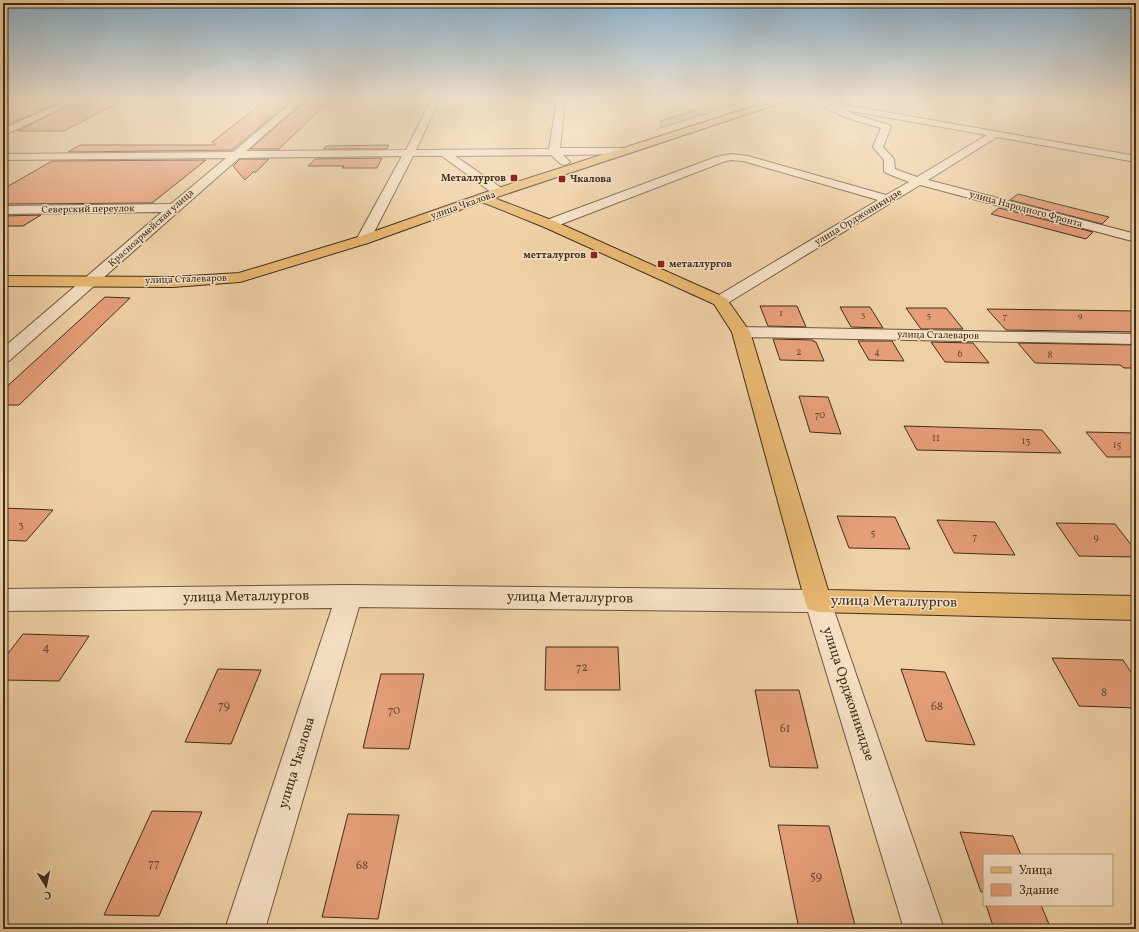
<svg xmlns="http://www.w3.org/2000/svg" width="1139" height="932" font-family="Vollkorn,serif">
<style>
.green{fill:#b9bb86;stroke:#7c7452}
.building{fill:#e59e78;stroke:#3f2e1d}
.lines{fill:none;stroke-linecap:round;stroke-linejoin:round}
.minor-casing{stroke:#6b563f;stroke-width:2}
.major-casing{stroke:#3f2e1d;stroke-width:2}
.minor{fill:#f5e0c4;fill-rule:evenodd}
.major{fill:#e8b872;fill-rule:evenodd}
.poi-dot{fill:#8f2418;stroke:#f5e0c4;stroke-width:1.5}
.labels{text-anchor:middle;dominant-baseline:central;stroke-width:3;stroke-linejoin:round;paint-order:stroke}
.far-number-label{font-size:9px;fill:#684a34}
.far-poi-label{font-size:10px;font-weight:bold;fill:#3f2e1d;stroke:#f5e0c4;text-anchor:end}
.far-street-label{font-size:10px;fill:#3f2e1d;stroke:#f5e0c4}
.number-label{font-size:10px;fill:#684a34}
.near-number-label{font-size:12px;fill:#684a34}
.near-street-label{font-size:14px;fill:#3f2e1d;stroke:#f5e0c4}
</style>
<rect width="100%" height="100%" fill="#efd0a4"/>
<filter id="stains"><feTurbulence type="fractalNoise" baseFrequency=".005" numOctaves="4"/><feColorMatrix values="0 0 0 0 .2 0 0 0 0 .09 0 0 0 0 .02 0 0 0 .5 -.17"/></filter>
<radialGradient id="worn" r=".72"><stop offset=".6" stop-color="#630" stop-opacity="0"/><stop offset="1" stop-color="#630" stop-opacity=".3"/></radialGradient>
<!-- green -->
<polygon class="green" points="726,100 748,100 661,128 660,121"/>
<!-- building -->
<g class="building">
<polygon points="3,100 65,100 3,127"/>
<polygon points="79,100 123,100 64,131 18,131"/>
<polygon points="265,101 291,101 232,150 68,152 80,145 215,145 212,142"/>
<polygon points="305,101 329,101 279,149 250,149"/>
<polygon points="389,145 387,149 323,149 326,146"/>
<polygon points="382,158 377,168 342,168 344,166 308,166 315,159"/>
<polygon points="240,159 269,159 256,172 253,172 245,180 233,166"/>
<polygon points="206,160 152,203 3,204 3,189 52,161"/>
<polygon points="1018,194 1057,204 1109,217 1102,224 1010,200"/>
<polygon points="999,208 1093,232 1086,239 991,214"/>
<polygon points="3,215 3,216 41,215 23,226 3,226"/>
<polygon points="105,297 130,298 19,405 3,405 3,390"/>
<polygon points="760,306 797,306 806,327 768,326"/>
<polygon points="840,307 870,307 883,328 851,327"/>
<polygon points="906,308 946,308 963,329 921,329"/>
<polygon points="987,309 1136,311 1136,332 1006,330"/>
<polygon points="773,339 813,340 814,342 816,342 824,361 780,360"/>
<polygon points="858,341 892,341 904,361 869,360"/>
<polygon points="931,342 973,343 989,363 945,362"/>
<polygon points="1018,343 1136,345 1136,368 1124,368 1120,365 1035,363"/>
<polygon points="799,396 828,397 841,434 810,432"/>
<polygon points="904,426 1042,430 1061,453 917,450"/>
<polygon points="1086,432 1136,433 1136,457 1107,457"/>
<polygon points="3,508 53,510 26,541 3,540"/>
<polygon points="837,516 895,517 910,549 849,548"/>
<polygon points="937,520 995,522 1015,555 954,553"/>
<polygon points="1056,523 1115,524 1136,551 1136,557 1079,556"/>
<polygon points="23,634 89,636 59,681 3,680 3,660"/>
<polygon points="546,647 618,647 620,690 545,690"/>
<polygon points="1052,658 1123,660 1136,680 1136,708 1079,706"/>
<polygon points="218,669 261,670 231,744 185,742"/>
<polygon points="901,669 945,672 975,745 926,741"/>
<polygon points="381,674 424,674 409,749 363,748"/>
<polygon points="755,690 799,690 818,768 770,767"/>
<polygon points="152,811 202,812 159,916 104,915"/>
<polygon points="348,814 399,815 378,919 322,917"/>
<polygon points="778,825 829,826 856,929 799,929"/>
<polygon points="960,832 1013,836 1021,855 984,855 984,892 981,892"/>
<polygon points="986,905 1041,905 1051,929 994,929"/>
</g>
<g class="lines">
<!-- minor casing -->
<g class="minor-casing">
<g id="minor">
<polygon points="68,100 78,100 3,136 3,129"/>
<polygon points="295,100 304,100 246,151 406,150 431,100 439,100 416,150 549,149 557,100 565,100 560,148 625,148 630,151 625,154 563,155 570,162 565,165 561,164 551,155 455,156 503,189 505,192 503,195 495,195 442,156 413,156 370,240 368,243 363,244 358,243 356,240 402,156 239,158 9,361 3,362 3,348 162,212 3,214 3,206 171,204 226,158 3,160 3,154 233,152"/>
<path d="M800,100H817L1136,156V162L997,137L928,180L1136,234V242L920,185L726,304L720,306L714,304L712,301L714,298L878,200L743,161L731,160L723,162L554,227H544L542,224L544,221L716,157L731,154L748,156L886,195L909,182L886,173L884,171V160L873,147L881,128L847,118L823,106L801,102ZM845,110L987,135L917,177L895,169L894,159L883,147L891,127L889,125L853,114Z"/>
<polygon points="741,327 1136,334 1136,344 741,337 735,336 732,332 735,328"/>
<polygon points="349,585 818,590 828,593 944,929 904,929 808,612 359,607 265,929 225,929 332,608 3,611 3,589"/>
</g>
</g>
<!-- major casing -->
<g class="major-casing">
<polygon id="major" points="773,100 785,100 784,102 494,198 554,221 726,298 750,332 828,590 1136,596 1136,620 818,612 808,609 805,601 732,332 714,304 544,227 482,202 368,243 240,282 173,287 3,286 3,276 173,277 239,273 358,237 495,189"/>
</g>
<!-- minor -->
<use href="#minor" class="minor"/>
<!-- major -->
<use href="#major" class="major"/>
</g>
<!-- sky -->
<linearGradient id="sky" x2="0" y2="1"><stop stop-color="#8bb4d2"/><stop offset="0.43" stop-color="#f8ead6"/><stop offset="1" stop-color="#f8ead6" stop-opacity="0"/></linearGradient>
<rect width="1139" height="230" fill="url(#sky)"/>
<!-- markers -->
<g class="poi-dot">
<rect x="510" y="174" width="8" height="8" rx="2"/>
<rect x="558" y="175" width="8" height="8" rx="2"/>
<rect x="590" y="251" width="8" height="8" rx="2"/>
<rect x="657" y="260" width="8" height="8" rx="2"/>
</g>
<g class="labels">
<!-- far-number labels -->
<g class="far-number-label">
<text x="781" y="313">1</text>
<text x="863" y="314">3</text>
<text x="929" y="315">5</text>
<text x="1005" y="316">7</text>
<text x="1080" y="316">9</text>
</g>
<!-- far-poi labels -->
<g class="far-poi-label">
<text x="506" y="178">Металлургов</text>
<text x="570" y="179" text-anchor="start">Чкалова</text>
<text x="586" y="255">метталургов</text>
<text x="669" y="264" text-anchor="start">металлургов</text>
</g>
<!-- far-street labels -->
<g class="far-street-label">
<text transform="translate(463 205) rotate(-19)">улица Чкалова</text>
<text transform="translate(88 209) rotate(-1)">Северский переулок</text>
<text transform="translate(1026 209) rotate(15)">улица Народного Фронта</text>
<text transform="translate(858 217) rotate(-31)">улица Орджоникидзе</text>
<text transform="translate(151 228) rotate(-42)">Красноармейская улица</text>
<text transform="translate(186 279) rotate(-2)">улица Сталеваров</text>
<text transform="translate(938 335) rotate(1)">улица Сталеваров</text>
</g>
<!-- number labels -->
<g class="number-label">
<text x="799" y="352">2</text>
<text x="877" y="352">4</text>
<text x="960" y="354">6</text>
<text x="1050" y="355">8</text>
<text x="820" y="415">70</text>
<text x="936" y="438">11</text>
<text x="1026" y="441">13</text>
<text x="1117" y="445">15</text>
<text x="21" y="525">3</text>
<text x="873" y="533">5</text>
<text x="975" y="537">7</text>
<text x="1096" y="538">9</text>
</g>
<!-- near-number labels -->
<g class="near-number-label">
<text x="46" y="648">4</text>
<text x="582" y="668">72</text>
<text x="1104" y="693">8</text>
<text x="224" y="706">79</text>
<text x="937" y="707">68</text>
<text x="394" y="711">70</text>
<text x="785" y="729">61</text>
<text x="154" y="864">77</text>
<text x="362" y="866">68</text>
<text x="816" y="877">59</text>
</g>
<!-- near-street labels -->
<g class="near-street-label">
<text transform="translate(246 597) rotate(-1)">улица Металлургов</text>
<text transform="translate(570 598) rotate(1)">улица Металлургов</text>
<text transform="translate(894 602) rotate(1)">улица Металлургов</text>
<text transform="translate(848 694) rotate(72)">улица Орджоникидзе</text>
<text transform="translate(297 763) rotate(-73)">улица Чкалова</text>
</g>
</g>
<!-- margin -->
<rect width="1139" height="932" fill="none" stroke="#efd0a4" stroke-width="16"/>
<rect x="4" y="4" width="1131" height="924" fill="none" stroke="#3f2e1d" stroke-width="2"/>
<rect x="8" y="8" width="1123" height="916" fill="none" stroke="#3f2e1d"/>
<!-- legend -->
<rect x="983" y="854" width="130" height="52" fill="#f5e0c4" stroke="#ac9981"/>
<rect x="991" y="867" width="20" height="6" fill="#e8b872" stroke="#ac9981"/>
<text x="1019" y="874" font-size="12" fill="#3f2e1d">Улица</text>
<rect x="991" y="884" width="20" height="12" fill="#e59e78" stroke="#ac9981"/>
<text x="1019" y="894" font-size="12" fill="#3f2e1d">Здание</text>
<!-- north arrow -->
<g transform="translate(46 886) rotate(170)" stroke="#f5e0c4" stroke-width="3" paint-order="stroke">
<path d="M0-3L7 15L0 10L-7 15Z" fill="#3f2e1d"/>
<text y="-6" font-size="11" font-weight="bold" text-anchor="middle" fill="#3f2e1d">С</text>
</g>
<rect width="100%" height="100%" filter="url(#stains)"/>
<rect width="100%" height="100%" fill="url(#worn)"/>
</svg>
